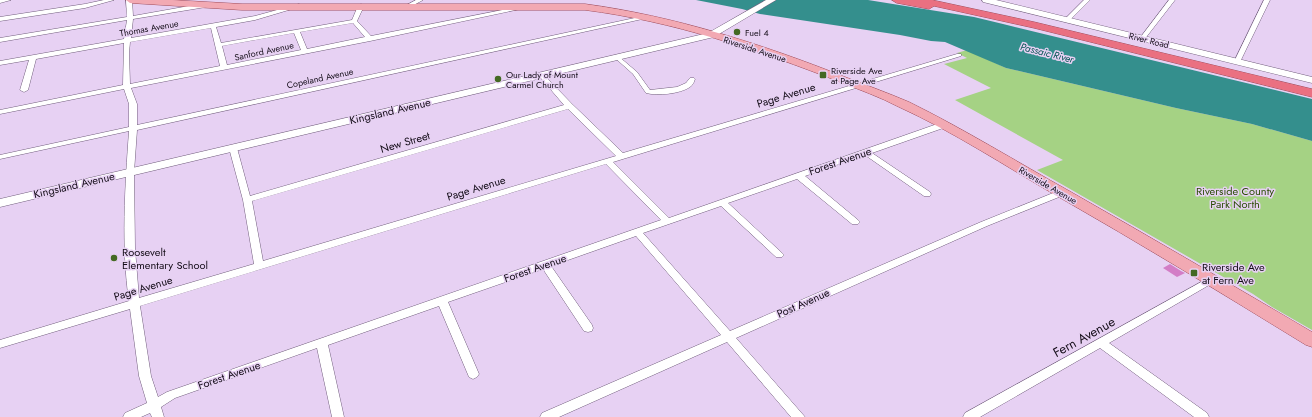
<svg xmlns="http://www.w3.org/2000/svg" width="1312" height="417" font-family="Jost,sans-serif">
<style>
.green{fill:#a5d284}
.water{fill:#348f8d}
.building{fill:#d37dc6}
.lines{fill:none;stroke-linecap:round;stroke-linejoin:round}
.street-casing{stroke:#725f7d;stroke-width:1}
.secondary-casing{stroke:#725f7d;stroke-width:1}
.primary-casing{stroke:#9f4d5c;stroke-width:1}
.highway-casing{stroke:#9f4d5c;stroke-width:1}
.street{fill:#fff;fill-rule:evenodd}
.secondary{fill:#fff;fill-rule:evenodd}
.primary{fill:#f2a9b3;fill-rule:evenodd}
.highway{fill:#ea7081;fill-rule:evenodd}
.poi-dot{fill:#446923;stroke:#e7d1f3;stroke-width:1.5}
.labels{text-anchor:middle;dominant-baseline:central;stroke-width:3;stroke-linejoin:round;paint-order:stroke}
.far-street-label{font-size:9px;fill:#130c17;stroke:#e7d1f3}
.far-poi-label{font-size:9px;fill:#130c17;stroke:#e7d1f3;text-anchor:start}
.far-water-label{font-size:10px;font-style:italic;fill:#005250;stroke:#e7d1f3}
.street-label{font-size:11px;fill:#130c17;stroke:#e7d1f3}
.park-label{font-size:11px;fill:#2a4c04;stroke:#e7d1f3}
.poi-label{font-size:11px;fill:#130c17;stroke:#e7d1f3;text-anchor:start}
.near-street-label{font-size:13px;fill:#130c17;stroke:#e7d1f3}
</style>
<rect width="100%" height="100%" fill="#e7d1f3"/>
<!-- green -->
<polygon class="green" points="967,50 1006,68 1176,108 1252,124 1312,141 1312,330 1272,307 1253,294 1037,170 1063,160 955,100 991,88 944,64 967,58 957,53"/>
<!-- water -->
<polygon class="water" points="696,0 868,0 974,17 1003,24 1312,99 1312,141 1252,124 1176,108 1006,68 945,42 931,41 900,35 760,14 742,9"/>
<!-- building -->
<polygon class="building" points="1170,264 1181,271 1185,273 1177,277 1163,268"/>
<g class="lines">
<!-- street casing -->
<g class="street-casing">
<g id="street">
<polygon points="0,0 11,0 0,3"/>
<polygon points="104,0 114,0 85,8 0,21 0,17 85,4"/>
<path d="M126,0H132L133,16L206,3L209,5L206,7L133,19L131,38L255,16L299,4L302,6L255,20L216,27L221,43L352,20L358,6L361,4L364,6L357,21L371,36L522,6L525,8L370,41L131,88L137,104V125L644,16L647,18L137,130L134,172L135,249L139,298L254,264L243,200L229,148L230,146H233L237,148L250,196L564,105L540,77V75H544L572,104L623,153L957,54H961V56L613,162L669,218L940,123H946V127L872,153L930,192L931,194L930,196H924L865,155L805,176L858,220L860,222L858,224H852L797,179L728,203L782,253L784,255L782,257H776L721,206L643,233L730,331L981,222L1058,191L1061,190L1065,193L1064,195L987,226L736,338L805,417H791L727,342L559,417H540L542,413L721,335L636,236L551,266L592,325L593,328L592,331L588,332L584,331L543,269L448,302L479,374L477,377L473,379L469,377L439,306L328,345L344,417H332L317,348L175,398L161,407L164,417H152L150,413L141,417H123L125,413L147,403L139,376L130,309L0,348V340L129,301C121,247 125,186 129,131L0,159V155L129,127V104L124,89L0,114V110L123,85L124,43L36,59L28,90L24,92L20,90L29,60L0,65V61L124,39L127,20L0,42V38L127,17ZM353,23L365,37L307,49L300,32ZM211,28L220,66L130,84L129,53L130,42ZM294,33L301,50L227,65L222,46ZM568,109L616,156L263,261L252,201ZM606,164L661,220L167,392L158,397L151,376L140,306Z"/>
<polygon points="416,0 423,0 410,7 405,6"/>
<polygon points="1084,0 1090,0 1069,21 1065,21 1065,19"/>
<polygon points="1169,0 1175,0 1144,40 1140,40 1140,38"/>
<polygon points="1264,0 1270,0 1240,62 1235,63 1234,62"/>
<path d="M617,55L637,72L650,90L677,87L686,83L690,78H694L695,79C694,82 693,85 690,87C680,94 657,96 646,93L633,74L615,58V56Z"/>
<polygon points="1212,276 1216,277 1217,279 1216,281 1109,343 1207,413 1209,417 1194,417 1100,348 980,417 963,417 965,413"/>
</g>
</g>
<!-- secondary casing -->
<g class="secondary-casing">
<g id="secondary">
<polygon points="766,0 776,0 714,37 0,207 0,199 708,33"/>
<polygon points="982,0 996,0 1312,77 1312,83 983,2"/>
</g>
</g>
<!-- primary casing -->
<g class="primary-casing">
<path id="primary" d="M126,0H172L242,4H585C674,16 762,44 845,77C866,85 888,93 909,102C964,129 1017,162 1071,192C1152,238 1232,285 1312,332V347L1306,345C1223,294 1141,244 1057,196C1005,166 954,132 899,107C880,97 860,90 840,82C758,50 672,21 585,10H242L130,3Z"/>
</g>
<!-- highway casing -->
<g class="highway-casing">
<polygon id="highway" points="892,0 932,0 1034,22 1312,89 1312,97 1034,28 934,6 929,9 897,3"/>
</g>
<!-- street -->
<use href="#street" class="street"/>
<!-- secondary -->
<use href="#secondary" class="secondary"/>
<!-- primary -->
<use href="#primary" class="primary"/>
<!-- highway -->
<use href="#highway" class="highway"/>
</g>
<!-- markers -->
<g class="poi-dot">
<circle cx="737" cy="32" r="4"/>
<rect x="819" y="71" width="8" height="8" rx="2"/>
<circle cx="498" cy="79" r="4"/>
<circle cx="114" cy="258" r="4"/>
<rect x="1190" y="269" width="8" height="8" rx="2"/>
</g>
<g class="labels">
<!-- far-street labels -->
<g class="far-street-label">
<text transform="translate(149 28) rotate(-10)">Thomas Avenue</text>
<text transform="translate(1149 40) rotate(14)">River Road</text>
<text transform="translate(755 49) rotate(18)">Riverside Avenue</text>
<text transform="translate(264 51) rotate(-12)">Sanford Avenue</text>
<text transform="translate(320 78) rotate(-12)">Copeland Avenue</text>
<text transform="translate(1048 185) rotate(30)">Riverside Avenue</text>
</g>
<!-- far-poi labels -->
<g class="far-poi-label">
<text x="745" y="32">Fuel 4</text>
<text x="831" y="70">Riverside Ave<tspan x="831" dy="10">at Page Ave</tspan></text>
<text x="506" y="74">Our Lady of Mount<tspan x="506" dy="10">Carmel Church</tspan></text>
</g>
<!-- far-water labels -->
<g class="far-water-label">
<text transform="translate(1047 53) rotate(14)">Passaic River</text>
</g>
<!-- street labels -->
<g class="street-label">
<text transform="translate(786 95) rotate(-17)">Page Avenue</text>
<text transform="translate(390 111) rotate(-13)">Kingsland Avenue</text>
<text transform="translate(405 142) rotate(-16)">New Street</text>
<text transform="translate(840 161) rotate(-19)">Forest Avenue</text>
<text transform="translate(74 185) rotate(-13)">Kingsland Avenue</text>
<text transform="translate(476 188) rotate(-17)">Page Avenue</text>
<text transform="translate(535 268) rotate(-19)">Forest Avenue</text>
<text transform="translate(143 288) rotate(-17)">Page Avenue</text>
<text transform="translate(803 303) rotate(-24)">Post Avenue</text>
<text transform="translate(229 375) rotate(-19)">Forest Avenue</text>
</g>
<!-- park labels -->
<g class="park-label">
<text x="1235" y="191">Riverside County<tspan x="1235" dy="13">Park North</tspan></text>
</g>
<!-- poi labels -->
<g class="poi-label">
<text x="122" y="252">Roosevelt<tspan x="122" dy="13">Elementary School</tspan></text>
<text x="1202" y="267">Riverside Ave<tspan x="1202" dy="13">at Fern Ave</tspan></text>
</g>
<!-- near-street labels -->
<g class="near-street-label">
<text transform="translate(1084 337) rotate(-29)">Fern Avenue</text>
</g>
</g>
</svg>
